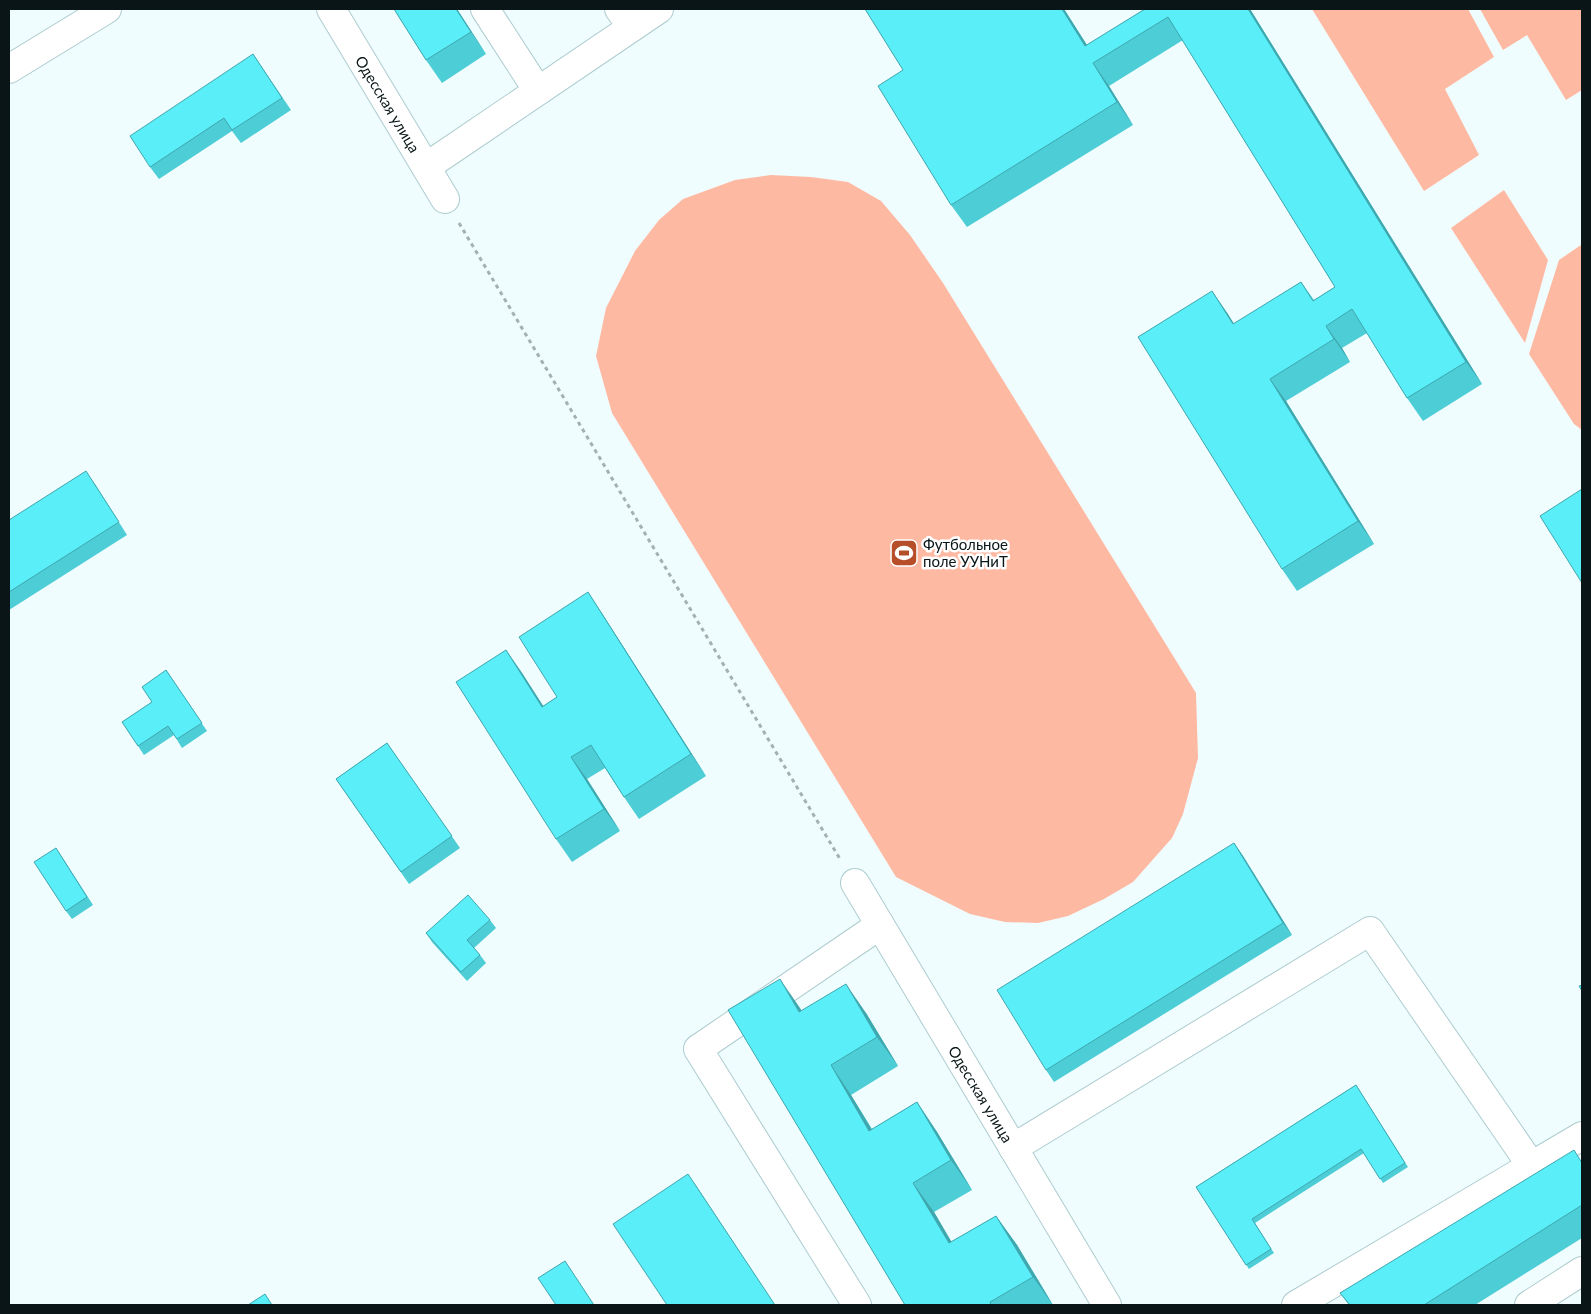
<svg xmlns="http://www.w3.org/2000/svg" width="1591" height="1314" font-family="Lato,sans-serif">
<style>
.green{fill:#feb9a3}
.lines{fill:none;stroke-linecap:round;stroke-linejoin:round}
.minor-casing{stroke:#adcccf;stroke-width:30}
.path{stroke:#a4b1b2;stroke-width:3;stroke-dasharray:4 4;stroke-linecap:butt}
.minor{stroke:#fff;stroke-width:28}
.wall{fill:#4dcdd6}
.shaded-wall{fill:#3fa7ae}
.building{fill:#5aeef9;stroke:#3fa7ae}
.labels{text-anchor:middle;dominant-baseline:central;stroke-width:5;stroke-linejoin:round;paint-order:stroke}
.street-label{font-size:15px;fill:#091516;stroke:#fff}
.poi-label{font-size:15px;fill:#091516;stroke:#fff;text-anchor:start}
</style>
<rect width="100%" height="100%" fill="#f0fdfe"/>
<!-- green -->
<g class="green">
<polygon points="1312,9 1468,9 1494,57 1445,89 1479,155 1424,191"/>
<polygon points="1480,9 1582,9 1582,90 1566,100 1527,35 1503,50"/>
<polygon points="771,175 811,177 848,182 881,201 910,235 943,283 1196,693 1198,758 1183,814 1172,838 1133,882 1104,899 1068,916 1038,923 1005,922 970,914 896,877 612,413 596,356 606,308 635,251 659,220 683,199 735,180"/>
<polygon points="1504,190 1548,260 1525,343 1451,228"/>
<polygon points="1581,245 1582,246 1582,430 1574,424 1529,354 1559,260"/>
</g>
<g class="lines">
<!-- minor casing -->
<g class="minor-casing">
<g id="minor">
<polyline points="331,9 445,199"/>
<polyline points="485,9 538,91"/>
<polyline points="619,9 632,27"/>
<polyline points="9,69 107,9"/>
<polyline points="426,167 659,9"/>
<polyline points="855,883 1107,1305"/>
<polyline points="1013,1148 1370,931 1531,1165"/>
<polyline points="857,1305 698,1049 880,925"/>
<polyline points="1296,1305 1582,1136"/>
<polyline points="1529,1305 1582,1271"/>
</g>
</g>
<!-- path -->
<polyline class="path" points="459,223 840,859"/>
<!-- minor -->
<use href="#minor" class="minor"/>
</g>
<!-- wall -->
<g class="wall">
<polygon points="394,9 457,9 486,54 442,83 426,60"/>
<polygon points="1064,9 1087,45 1145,9 1250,9 1482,384 1423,421 1407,398 1367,333 1342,348 1350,362 1286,401 1374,544 1297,591 1282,569 1212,291 1234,324 1301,282 1314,300 1335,287 1183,40 1109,86 1133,125 967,227 951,205"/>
<polygon points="253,54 291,110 241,143 232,131 159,179 150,167"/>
<polygon points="95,484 127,535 9,610 9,520"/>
<polygon points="588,592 603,615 706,776 639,819 624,797 605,768 587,779 620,831 572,862 556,839 506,650 522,673 543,706 557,697"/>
<polygon points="166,670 207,731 182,748 174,735 144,755 122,722 152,702"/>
<polygon points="387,743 460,848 409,884 336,779"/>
<polygon points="1234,843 1243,856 1292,935 1054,1082 1046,1070"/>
<polygon points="62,857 93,905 72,919 66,911"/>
<polygon points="490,920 496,928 474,948 480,955 486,963 467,981 432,942 426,933"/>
<polygon points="801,1010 866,1013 898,1066 851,1095 872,1129 917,1102 937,1132 972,1190 934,1212 951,1242 996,1216 1017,1245 1053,1305 905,1305"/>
<polygon points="1356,1085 1408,1167 1383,1183 1364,1153 1255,1223 1274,1253 1249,1269 1196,1187"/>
<polygon points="1582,1163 1582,1238 1475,1305 1349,1305 1340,1293"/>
</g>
<!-- shaded-wall -->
<g class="shaded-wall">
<polygon points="456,9 457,9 486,54 471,32"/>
<polygon points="1062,9 1064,9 1097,61 1085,46"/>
<polygon points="1248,9 1250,9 1482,384 1466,362"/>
<polygon points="1093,63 1109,86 1133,125 1117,102"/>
<polygon points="1212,291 1228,314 1248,347 1233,324"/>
<polygon points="1326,326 1342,348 1350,362 1334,339"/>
<polygon points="1270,379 1286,401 1374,544 1358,521"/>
<polygon points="588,592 603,615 706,776 691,754"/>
<polygon points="506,650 522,673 558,729 542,707"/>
<polygon points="571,757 587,779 620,831 604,809"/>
<polygon points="1234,843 1243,856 1292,935 1283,923"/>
<polygon points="780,979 800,1008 820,1041 799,1012"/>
<polygon points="846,984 866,1013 898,1066 877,1037"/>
<polygon points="831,1065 851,1095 890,1160 869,1131"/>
<polygon points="917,1102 937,1132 972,1190 951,1160"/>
<polygon points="688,1174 699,1190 775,1305"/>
<polygon points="913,1183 934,1212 970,1273 949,1243"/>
<polygon points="996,1216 1017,1245 1053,1305 1033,1277"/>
</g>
<!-- building -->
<g class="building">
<polygon points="394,9 456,9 471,32 426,60"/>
<polygon points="865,9 1062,9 1085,46 1145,9 1248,9 1466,362 1407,398 1352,309 1326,326 1334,339 1270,379 1358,521 1282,569 1138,337 1212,291 1233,324 1301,282 1313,301 1335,287 1168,17 1093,63 1117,102 951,205 878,86 903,70"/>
<polygon points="253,54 282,98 232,130 224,118 150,167 130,136"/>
<polygon points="86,471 119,522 9,592 9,520"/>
<polygon points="1582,489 1582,583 1540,516"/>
<polygon points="588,592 691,754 624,797 591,745 571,757 604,809 556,839 456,682 506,650 542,707 557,697 519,637"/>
<polygon points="166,670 202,723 177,739 168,726 138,746 122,722 152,702 142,687"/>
<polygon points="387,743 452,836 401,872 336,779"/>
<polygon points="1234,843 1283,923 1046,1070 997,990"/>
<polygon points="56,848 87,897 66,911 34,862"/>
<polygon points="468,895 490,920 467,940 480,955 461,972 426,933"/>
<polygon points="780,979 799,1012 846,984 877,1037 831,1065 869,1131 917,1102 951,1160 913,1183 949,1243 996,1216 1033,1277 990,1302 991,1305 905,1305 728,1010"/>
<polygon points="1582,985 1582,991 1579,986"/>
<polygon points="1356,1085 1405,1163 1380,1179 1361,1149 1252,1219 1271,1249 1246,1265 1196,1187"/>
<polygon points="1574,1150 1582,1163 1582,1205 1424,1305 1350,1305 1340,1293"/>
<polygon points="688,1174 775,1305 667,1305 613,1224"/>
<polygon points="565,1261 594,1305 556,1305 538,1278"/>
<polygon points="265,1294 272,1305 248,1305"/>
</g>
<!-- icons -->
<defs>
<g id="stadium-square" transform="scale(1.4375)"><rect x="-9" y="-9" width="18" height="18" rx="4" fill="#b64e2a" stroke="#fff"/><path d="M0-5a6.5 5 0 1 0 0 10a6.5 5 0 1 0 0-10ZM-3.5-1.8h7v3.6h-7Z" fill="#fff"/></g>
</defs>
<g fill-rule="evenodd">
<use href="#stadium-square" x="904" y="553"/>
</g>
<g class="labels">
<!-- street labels -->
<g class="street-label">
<text transform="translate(388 104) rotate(59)">Одесская улица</text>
<text transform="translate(981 1094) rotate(59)">Одесская улица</text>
</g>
<!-- poi labels -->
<g class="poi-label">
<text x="923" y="544">Футбольное<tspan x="923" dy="17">поле УУНиТ</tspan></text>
</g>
</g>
<!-- border -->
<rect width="1591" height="1314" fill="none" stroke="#091516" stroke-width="20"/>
</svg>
